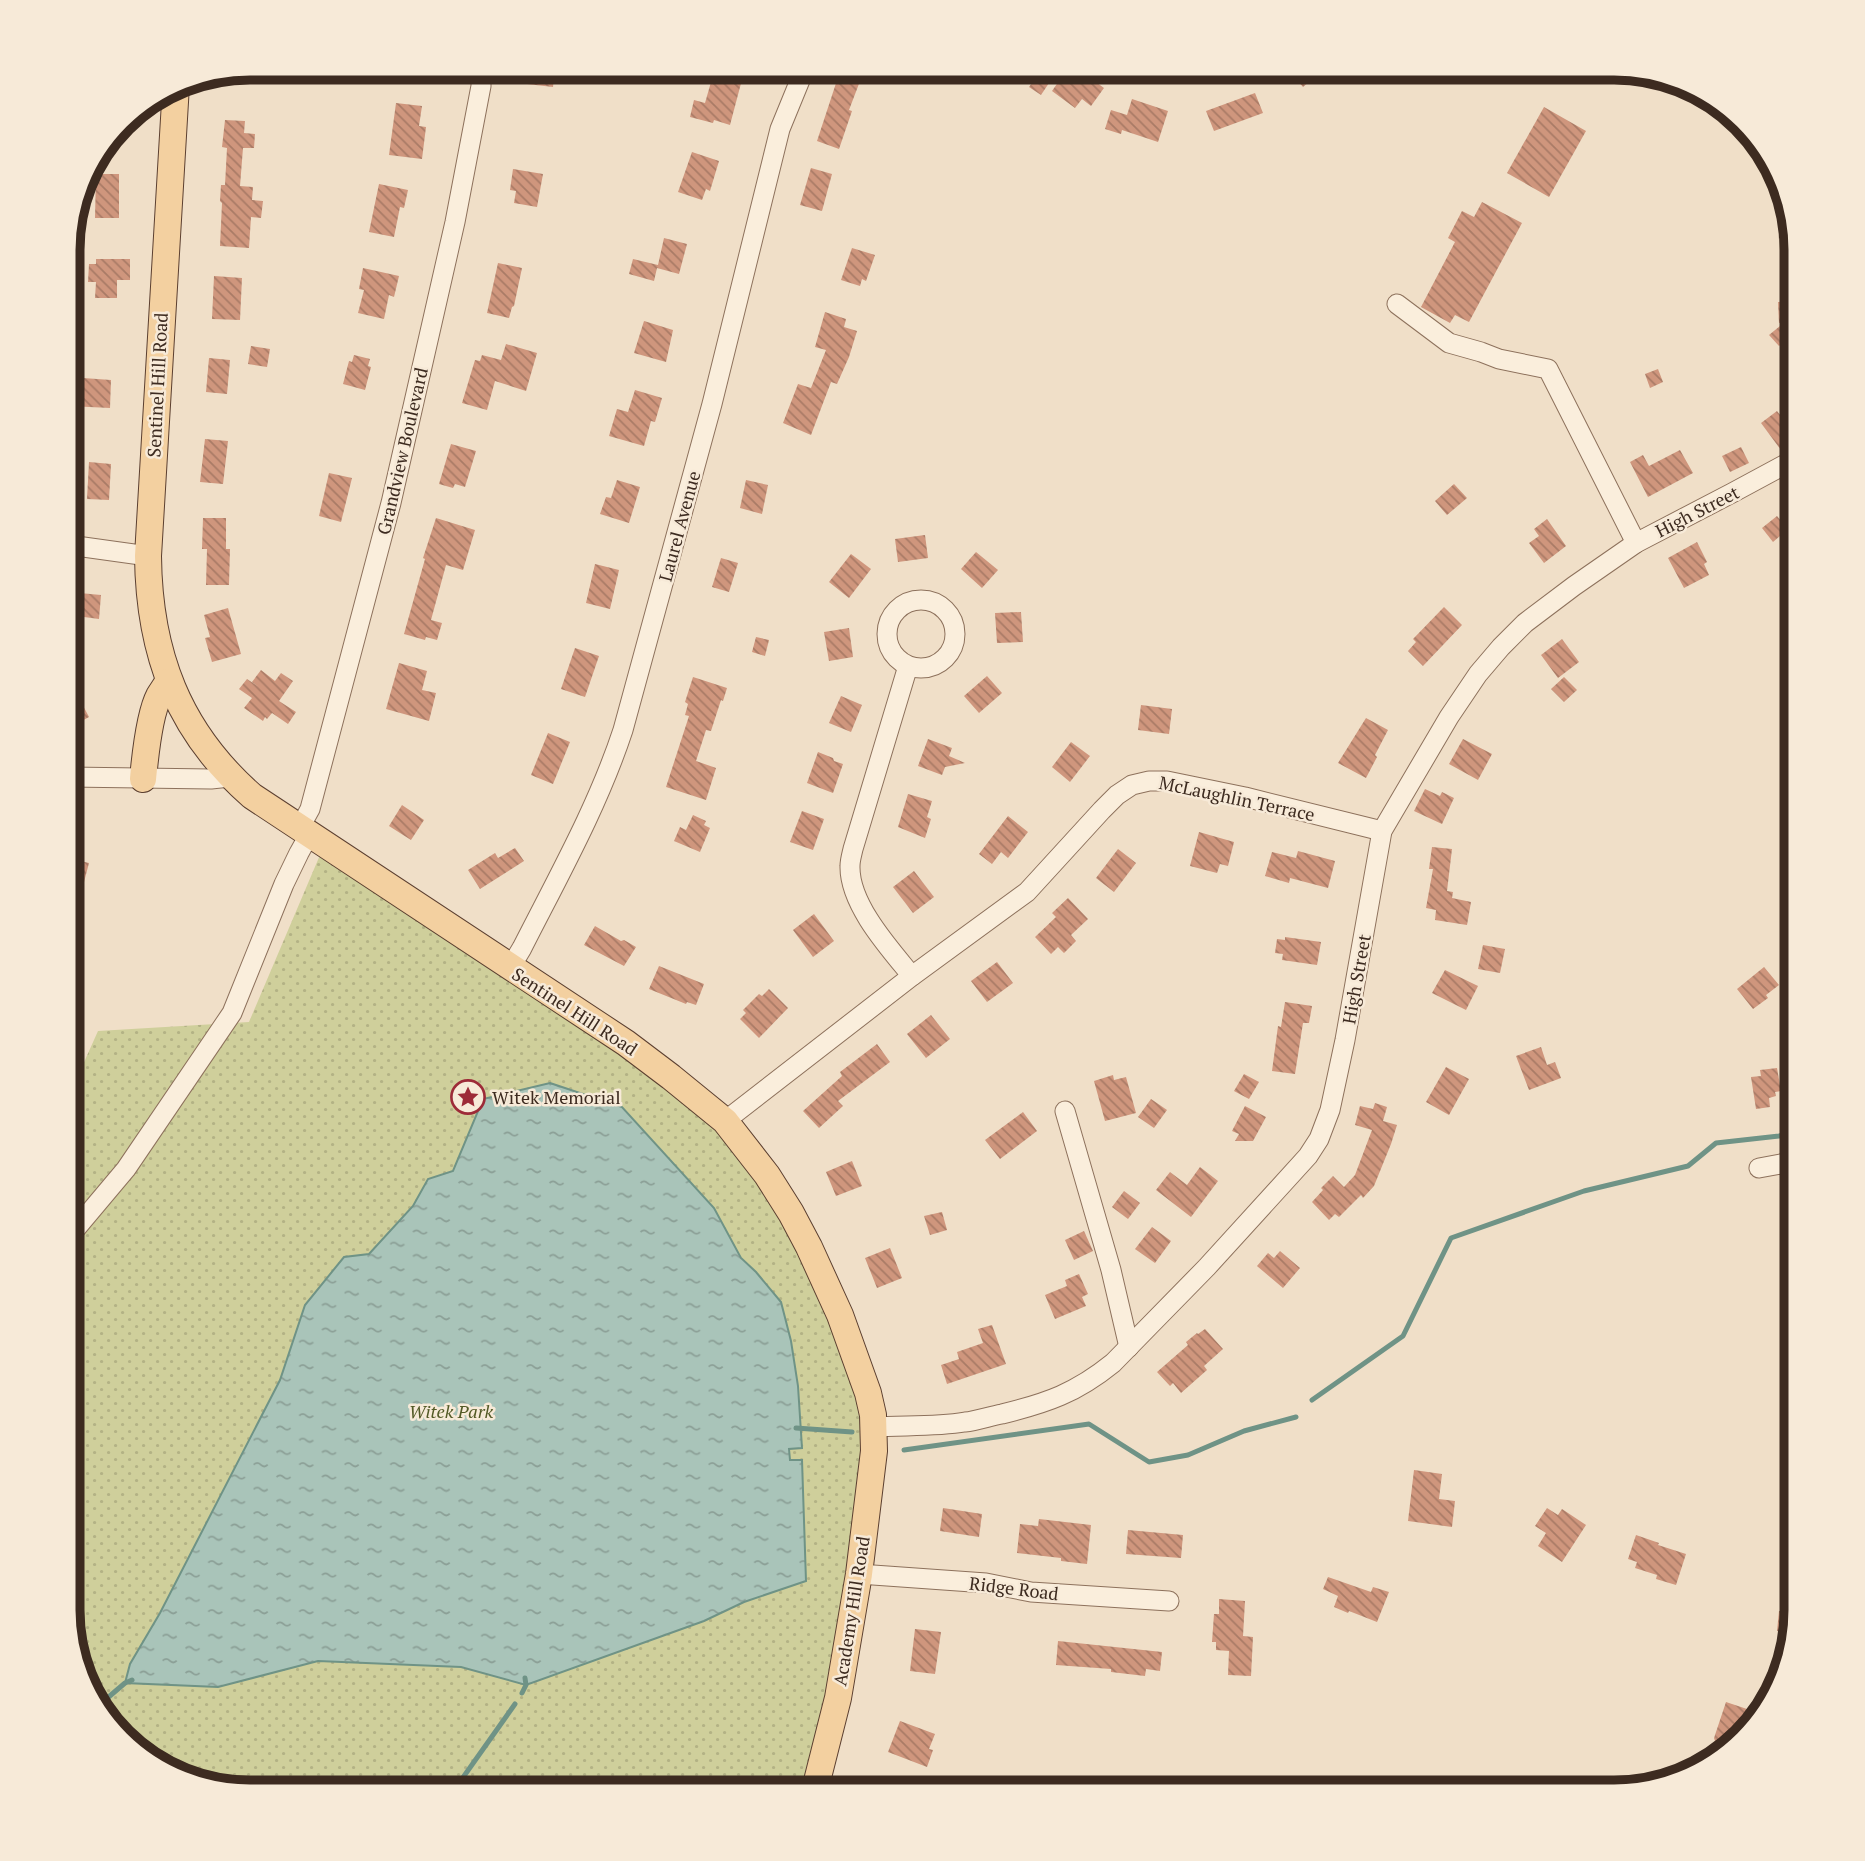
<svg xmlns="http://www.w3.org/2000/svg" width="1865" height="1861" font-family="'PT Serif',serif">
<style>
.park{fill:url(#park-dots)}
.water{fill:url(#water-ripples);stroke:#6f9386;stroke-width:2}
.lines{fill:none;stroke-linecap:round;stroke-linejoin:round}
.stream{stroke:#6f9386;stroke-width:5}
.building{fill:url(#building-back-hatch)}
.minor-casing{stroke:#8d715c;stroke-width:21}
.major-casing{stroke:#5b3f30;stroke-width:28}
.minor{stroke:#faeedc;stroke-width:19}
.major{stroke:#f3d0a0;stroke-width:26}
.labels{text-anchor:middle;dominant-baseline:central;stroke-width:5;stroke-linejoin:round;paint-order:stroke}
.street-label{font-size:18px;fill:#3d2b20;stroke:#f7ead8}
.poi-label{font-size:18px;fill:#3d2b20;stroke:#f7ead8;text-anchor:start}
.park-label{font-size:18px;font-style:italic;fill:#535a26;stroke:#f7ead8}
.rim{fill:none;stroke:#3d2b20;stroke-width:9}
</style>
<defs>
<pattern id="park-dots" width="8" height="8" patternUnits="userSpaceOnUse" patternTransform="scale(1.75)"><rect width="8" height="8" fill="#cfcf9b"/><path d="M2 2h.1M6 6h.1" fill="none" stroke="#b3b285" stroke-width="1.8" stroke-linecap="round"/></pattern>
<pattern id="water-ripples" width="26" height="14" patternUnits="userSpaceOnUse" patternTransform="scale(1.75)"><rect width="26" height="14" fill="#a9c4b9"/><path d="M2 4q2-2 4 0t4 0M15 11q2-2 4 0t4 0" fill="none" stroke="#8b9f96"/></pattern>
<pattern id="building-back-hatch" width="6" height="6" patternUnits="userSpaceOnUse" patternTransform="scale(1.75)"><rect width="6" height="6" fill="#cf967d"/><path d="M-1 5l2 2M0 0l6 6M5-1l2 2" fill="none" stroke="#a97b66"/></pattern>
</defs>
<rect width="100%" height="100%" fill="#f0dfc8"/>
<!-- park -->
<polygon class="park" points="320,855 636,1056 720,1129 764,1188 805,1261 856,1393 861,1416 862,1468 846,1579 826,1695 800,1793 251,1793 180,1779 114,1731 82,1680 68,1611 68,1098 98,1031 249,1022"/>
<!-- water -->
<polygon class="water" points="550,1083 622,1107 714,1208 741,1258 756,1272 781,1302 791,1341 798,1386 802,1448 789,1449 790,1460 802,1460 806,1581 744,1602 704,1621 526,1685 461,1667 318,1661 218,1687 125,1683 130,1664 160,1613 280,1380 305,1305 344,1257 369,1254 413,1206 428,1179 453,1171 483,1099"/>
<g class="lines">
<!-- stream -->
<g class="stream">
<polyline points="1312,1400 1403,1336 1451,1238 1584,1191 1688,1166 1716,1143 1779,1136 1797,1132"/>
<polyline points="796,1428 852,1432"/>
<polyline points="904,1450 1089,1424 1149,1462 1188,1455 1244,1431 1296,1417"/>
<polyline points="522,1693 526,1685 525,1678"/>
<polyline points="98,1706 125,1683 132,1680"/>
<polyline points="452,1793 515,1704"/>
</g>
</g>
<!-- building -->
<g class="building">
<polygon points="529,68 555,68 553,87 527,84"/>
<polygon points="715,68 731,68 744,72 730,125 714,120 713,123 690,117 694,100 705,103"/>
<polygon points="841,68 865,68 849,110 852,111 839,149 817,141"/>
<polygon points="1068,68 1077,68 1104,88 1091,106 1082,99 1075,108 1052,91"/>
<polygon points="1042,69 1053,77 1041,95 1029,87"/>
<polygon points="1287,69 1324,69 1303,87"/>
<polygon points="1255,93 1263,113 1214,131 1206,111"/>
<polygon points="1132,99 1168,111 1158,142 1122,130 1121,134 1105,129 1111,110 1127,115"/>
<polygon points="396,103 422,106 419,126 426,127 422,159 389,155"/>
<polygon points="1544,107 1586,131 1549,197 1507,173"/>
<polygon points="225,120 245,121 244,133 255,134 254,148 243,148 240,186 253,187 252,200 263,201 261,218 251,217 249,248 220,246 222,203 220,201 221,185 225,185 227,148 222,147"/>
<polygon points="692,152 719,161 710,191 706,189 702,200 678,192"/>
<polygon points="811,168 832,174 822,211 800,205"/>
<polygon points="513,169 543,174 537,207 514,203 516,191 510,190"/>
<polygon points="96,174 119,174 119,218 95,218"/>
<polygon points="379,184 408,190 404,208 400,207 394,237 369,232"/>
<polygon points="1482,202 1522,223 1469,322 1455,315 1450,323 1421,307 1455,242 1448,238 1462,211 1474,217"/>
<polygon points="664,238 687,244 679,274 657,268 654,281 629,274 633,259 658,265"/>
<polygon points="852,248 875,255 866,281 862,279 860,286 841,280"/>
<polygon points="96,259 130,259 130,280 117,280 117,298 95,298 96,282 88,282 89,264 96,264"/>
<polygon points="498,263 522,268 514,306 512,307 509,318 487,313"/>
<polygon points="363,268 399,276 394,297 389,295 384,319 358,313 364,290 359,289"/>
<polygon points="214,276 242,278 240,320 212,319"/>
<polygon points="1797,301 1797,322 1779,323 1778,302"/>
<polygon points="825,312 846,319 844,327 857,331 849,357 837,384 831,382 811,435 783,423 798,384 811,388 826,350 815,347"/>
<polygon points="644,321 673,330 666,362 634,353"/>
<polygon points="1780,326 1789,338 1779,346 1769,335"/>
<polygon points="506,344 537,353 526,391 495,381 487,410 462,403 475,360 480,361 482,355 501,360"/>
<polygon points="251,346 270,349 267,367 248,364"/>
<polygon points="354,355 370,359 368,366 371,367 365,390 343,384 349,361 352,362"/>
<polygon points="209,358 230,360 227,394 206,392"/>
<polygon points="1658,369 1663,382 1650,388 1645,374"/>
<polygon points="69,377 111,380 110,408 69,406"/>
<polygon points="635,390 662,398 655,422 651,421 644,446 609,436 617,409 628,412"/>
<polygon points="1777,411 1785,421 1797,412 1797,438 1781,450 1761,423"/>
<polygon points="205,439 228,441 223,484 200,482"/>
<polygon points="451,444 476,451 465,487 455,484 453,488 439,484"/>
<polygon points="1741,447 1749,463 1730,472 1722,456"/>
<polygon points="1680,450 1693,473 1648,497 1630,462 1643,455 1649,466"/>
<polygon points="89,462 111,464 109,500 87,499"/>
<polygon points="329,473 352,478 341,522 319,516"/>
<polygon points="617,480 640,487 629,523 600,514 606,497 611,498"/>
<polygon points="746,480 768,485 762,514 740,508"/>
<polygon points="1454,484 1467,498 1447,515 1435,501"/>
<polygon points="1777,516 1788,529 1773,542 1762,528"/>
<polygon points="203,518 226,518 226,549 230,549 229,585 206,585 207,549 202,549"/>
<polygon points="436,518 475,530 463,570 446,565 431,620 442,623 437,640 426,637 425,640 404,634 425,559 423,558"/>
<polygon points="1547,519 1566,546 1544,563 1529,543 1539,536 1534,529"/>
<polygon points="925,535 928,558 898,562 895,539"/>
<polygon points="1697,542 1707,562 1704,564 1709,575 1684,588 1668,558"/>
<polygon points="976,552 998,570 982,588 961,569"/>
<polygon points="851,554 871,569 849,598 829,582"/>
<polygon points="721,558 738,563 729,592 712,587"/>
<polygon points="595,564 619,570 610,609 586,603"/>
<polygon points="69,592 101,595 99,619 69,615"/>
<polygon points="1444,607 1462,625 1423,666 1408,651 1416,642 1413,639"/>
<polygon points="228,608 241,654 212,662 205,638 210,637 204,615"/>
<polygon points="1021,612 1023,642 997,643 995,613"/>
<polygon points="849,628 853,657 829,661 824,632"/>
<polygon points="756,637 769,640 765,656 752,652"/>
<polygon points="1562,639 1579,662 1558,678 1541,655"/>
<polygon points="575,648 599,656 585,697 561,689"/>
<polygon points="399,663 427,671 422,690 436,693 429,721 386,709"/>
<polygon points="261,670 275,681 281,673 293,681 279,701 296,712 288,724 272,713 267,719 265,717 263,721 244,708 252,698 239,689 247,679 259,687 252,682"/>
<polygon points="987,676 1002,693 979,713 964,696"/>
<polygon points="693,677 727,688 723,701 721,700 711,731 706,730 696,761 716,768 706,800 666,787 689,716 685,715 688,704 685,702"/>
<polygon points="1564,677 1577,690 1564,702 1551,689"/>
<polygon points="841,696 862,705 851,732 829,723"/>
<polygon points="79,698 89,717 69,728 69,704"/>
<polygon points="1141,705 1172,709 1169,734 1138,730"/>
<polygon points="1366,718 1388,730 1375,755 1377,757 1366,778 1338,763"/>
<polygon points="548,733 570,742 553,784 531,775"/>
<polygon points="928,739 952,748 949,756 965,763 945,767 942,775 918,766"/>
<polygon points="1463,739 1492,754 1478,780 1449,764"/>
<polygon points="1071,742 1090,756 1070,782 1052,767"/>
<polygon points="818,752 833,758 834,761 843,764 833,793 807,783"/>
<polygon points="1425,789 1440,796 1442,792 1454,798 1442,824 1414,811"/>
<polygon points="908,794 932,801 927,817 931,819 925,838 898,827"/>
<polygon points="402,805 424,820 411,840 389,826"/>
<polygon points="802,811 824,819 813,850 790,842"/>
<polygon points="693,815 706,821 704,825 710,828 700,852 674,841 680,827 686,830"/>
<polygon points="1008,816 1028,832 1008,858 1001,852 992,864 979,854"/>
<polygon points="1199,832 1234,842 1228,866 1220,864 1217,873 1190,866"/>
<polygon points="1432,847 1452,849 1447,891 1453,892 1452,898 1471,902 1467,925 1435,920 1436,910 1426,908 1433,869 1429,869"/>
<polygon points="515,848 524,861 480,889 468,870 495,853 498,858"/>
<polygon points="1118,849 1136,863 1114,892 1096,878"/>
<polygon points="1298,851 1335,861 1328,888 1290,878 1289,883 1265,876 1272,852 1296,858"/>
<polygon points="68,858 89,863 84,882 81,882 73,911 68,910"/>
<polygon points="914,871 934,897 913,913 893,887"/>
<polygon points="1068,898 1088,919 1071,935 1076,941 1064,953 1058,947 1051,954 1035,937 1056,917 1052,913"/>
<polygon points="814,914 834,941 813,957 793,930"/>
<polygon points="595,926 621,941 624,940 636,947 624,966 584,945"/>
<polygon points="1285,937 1321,942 1317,965 1282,960 1283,954 1275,953 1277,939 1285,940"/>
<polygon points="1483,945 1505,949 1500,973 1478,969"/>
<polygon points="997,962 1013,983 987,1002 971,981"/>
<polygon points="659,966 704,984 696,1005 687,1002 686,1004 649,989"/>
<polygon points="1764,967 1779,985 1766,995 1768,998 1753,1009 1737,989"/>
<polygon points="1445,970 1478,986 1466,1010 1432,993"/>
<polygon points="769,989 788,1008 759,1038 740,1019 746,1013 743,1010 759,994 762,996"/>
<polygon points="1285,1002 1312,1006 1309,1023 1303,1023 1295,1074 1272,1071 1278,1026 1281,1027"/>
<polygon points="931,1015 950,1039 926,1058 907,1034"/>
<polygon points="877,1044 890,1062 838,1101 843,1106 819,1128 803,1111 842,1076 840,1072"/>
<polygon points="1541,1047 1547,1065 1555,1062 1561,1078 1529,1090 1516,1056"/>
<polygon points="1446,1067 1469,1079 1449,1115 1426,1102"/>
<polygon points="1777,1068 1781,1091 1775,1092 1776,1096 1769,1098 1770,1107 1756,1109 1751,1077 1761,1076 1760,1070"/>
<polygon points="1244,1074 1259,1082 1249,1099 1234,1091"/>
<polygon points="1113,1075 1114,1080 1126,1077 1136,1113 1105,1121 1094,1081"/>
<polygon points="1151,1099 1167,1110 1154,1128 1138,1117"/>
<polygon points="1375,1103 1387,1107 1383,1121 1397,1125 1391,1144 1374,1186 1363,1198 1361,1195 1339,1217 1335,1214 1329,1220 1312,1202 1323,1190 1321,1188 1333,1176 1344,1187 1355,1175 1372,1130 1355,1125 1360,1106 1373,1109"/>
<polygon points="1245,1106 1266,1117 1253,1141 1235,1141 1239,1134 1232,1131"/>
<polygon points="1023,1112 1037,1131 1000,1159 985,1140"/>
<polygon points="852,1161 862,1186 836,1196 826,1172"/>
<polygon points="1200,1167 1218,1181 1191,1217 1156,1190 1170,1172 1187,1185"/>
<polygon points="1124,1191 1140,1203 1128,1219 1112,1207"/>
<polygon points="942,1212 947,1230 930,1235 924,1216"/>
<polygon points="1152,1227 1171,1241 1155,1263 1135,1249"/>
<polygon points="1084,1231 1093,1251 1074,1260 1065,1240"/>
<polygon points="890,1248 902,1278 877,1288 865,1258"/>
<polygon points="1280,1251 1300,1268 1283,1288 1257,1266 1268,1253 1274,1258"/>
<polygon points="1079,1274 1088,1294 1082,1297 1086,1306 1055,1319 1045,1295 1067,1286 1065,1280"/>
<polygon points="992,1325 1006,1364 947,1384 941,1365 959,1359 957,1352 983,1343 978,1329"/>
<polygon points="1205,1329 1223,1349 1204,1366 1207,1370 1181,1393 1173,1383 1170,1386 1157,1372 1188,1345 1186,1342 1197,1333 1198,1334"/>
<polygon points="1414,1470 1442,1474 1439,1499 1455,1501 1452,1527 1408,1521"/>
<polygon points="943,1508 982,1514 979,1537 940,1531"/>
<polygon points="1547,1508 1558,1515 1562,1509 1586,1525 1562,1562 1538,1546 1546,1533 1535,1526"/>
<polygon points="1039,1519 1091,1525 1087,1564 1061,1561 1061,1558 1017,1553 1020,1524 1038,1526"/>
<polygon points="1128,1530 1183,1535 1181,1558 1126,1554"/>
<polygon points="1636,1535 1659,1543 1658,1545 1686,1554 1676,1585 1656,1579 1657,1575 1635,1568 1637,1562 1628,1559"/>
<polygon points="1328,1577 1371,1592 1373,1587 1389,1592 1377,1622 1349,1611 1348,1613 1334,1607 1338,1596 1323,1589"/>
<polygon points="1219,1599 1245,1601 1243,1636 1253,1637 1251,1676 1228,1675 1229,1651 1216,1650 1216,1642 1212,1642 1214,1614 1219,1614"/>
<polygon points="1779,1611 1796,1613 1792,1633 1777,1631"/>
<polygon points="915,1629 941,1632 935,1674 910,1671"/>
<polygon points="1058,1641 1162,1652 1160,1671 1146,1669 1145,1676 1111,1672 1111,1669 1056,1665"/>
<polygon points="1726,1702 1750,1710 1738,1743 1727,1752 1712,1747 1715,1741 1714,1738"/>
<polygon points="900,1721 935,1734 929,1749 933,1750 927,1767 888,1752"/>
</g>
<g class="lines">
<!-- minor casing -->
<g class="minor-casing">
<g id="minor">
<polyline points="1184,69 1189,69"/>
<polyline points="1397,304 1449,343 1481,352 1499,359 1548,369 1636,543"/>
<polyline points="69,545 148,556"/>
<circle cx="921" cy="634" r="34"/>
<path d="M908,666L853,849C852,854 850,860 850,866C849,904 889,948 912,976"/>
<polyline points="69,777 211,779 230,777"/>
<polyline points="299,829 310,809 391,503 455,222 481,86 481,68"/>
<path d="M510,968L522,948C558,877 598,806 623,730L712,404L780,129L805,68"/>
<polyline points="1065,1111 1111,1270 1129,1347"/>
<polyline points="725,1121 912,976 1027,892 1102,810 1117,795 1132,785 1149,781 1167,781 1245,797 1382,831"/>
<polyline points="1759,1168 1797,1161"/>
<polyline points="68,1238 126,1169 232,1013 284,884 299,853 309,835"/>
<path d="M873,1427C904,1425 935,1427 965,1422C977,1421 990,1416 1002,1414C1047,1403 1076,1393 1113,1363L1207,1267L1308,1156L1319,1139L1330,1110L1345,1040L1382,831L1449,717L1478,674L1501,647L1525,623L1574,586L1636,543L1732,493L1797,458"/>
<polyline points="859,1574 986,1583 1031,1592 1169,1601"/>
</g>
</g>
<!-- major casing -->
<g class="major-casing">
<g id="major">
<path d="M176,85L148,556C149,653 178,731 252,796L626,1043L671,1077L725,1121L767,1175L791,1213L809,1247L840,1315L868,1393L873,1415L874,1451L859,1574L838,1698L814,1793"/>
<path d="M143,779C145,757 149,715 159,696C162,691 165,687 168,682"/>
</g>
</g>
<!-- minor -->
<use href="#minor" class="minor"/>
<!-- major -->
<use href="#major" class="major"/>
</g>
<!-- icons -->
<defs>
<g id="sight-ring" transform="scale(1.75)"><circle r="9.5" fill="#f7ead8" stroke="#9d2b38" stroke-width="1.5"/><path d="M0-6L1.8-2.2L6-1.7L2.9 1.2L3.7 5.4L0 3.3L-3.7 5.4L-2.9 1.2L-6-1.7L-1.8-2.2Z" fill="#9d2b38"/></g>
</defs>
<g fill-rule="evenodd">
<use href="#sight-ring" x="468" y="1097"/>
</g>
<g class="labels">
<!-- street labels -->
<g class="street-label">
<text transform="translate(157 385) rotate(-87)">Sentinel Hill Road</text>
<text transform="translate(402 451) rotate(-77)">Grandview Boulevard</text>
<text transform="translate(1697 511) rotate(-27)">High Street</text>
<text transform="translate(679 526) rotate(-75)">Laurel Avenue</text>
<text transform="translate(1237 798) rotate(12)">McLaughlin Terrace</text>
<text transform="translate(1356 979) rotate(-80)">High Street</text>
<text transform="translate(575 1011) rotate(33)">Sentinel Hill Road</text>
<text transform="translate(1014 1588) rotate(7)">Ridge Road</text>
<text transform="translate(851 1611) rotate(-81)">Academy Hill Road</text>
</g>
<!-- poi labels -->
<g class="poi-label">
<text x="492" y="1097">Witek Memorial</text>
</g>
<!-- park labels -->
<g class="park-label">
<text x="451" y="1411">Witek Park</text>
</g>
</g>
<!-- crop -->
<path d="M0 0H1865V1861H0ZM250 80H1614A170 170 0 0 1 1784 250V1610A170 170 0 0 1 1614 1780H250A170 170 0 0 1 80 1610V250A170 170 0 0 1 250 80Z" fill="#f7ead8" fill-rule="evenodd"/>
<path class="rim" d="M250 80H1614A170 170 0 0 1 1784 250V1610A170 170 0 0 1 1614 1780H250A170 170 0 0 1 80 1610V250A170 170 0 0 1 250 80Z"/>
</svg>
